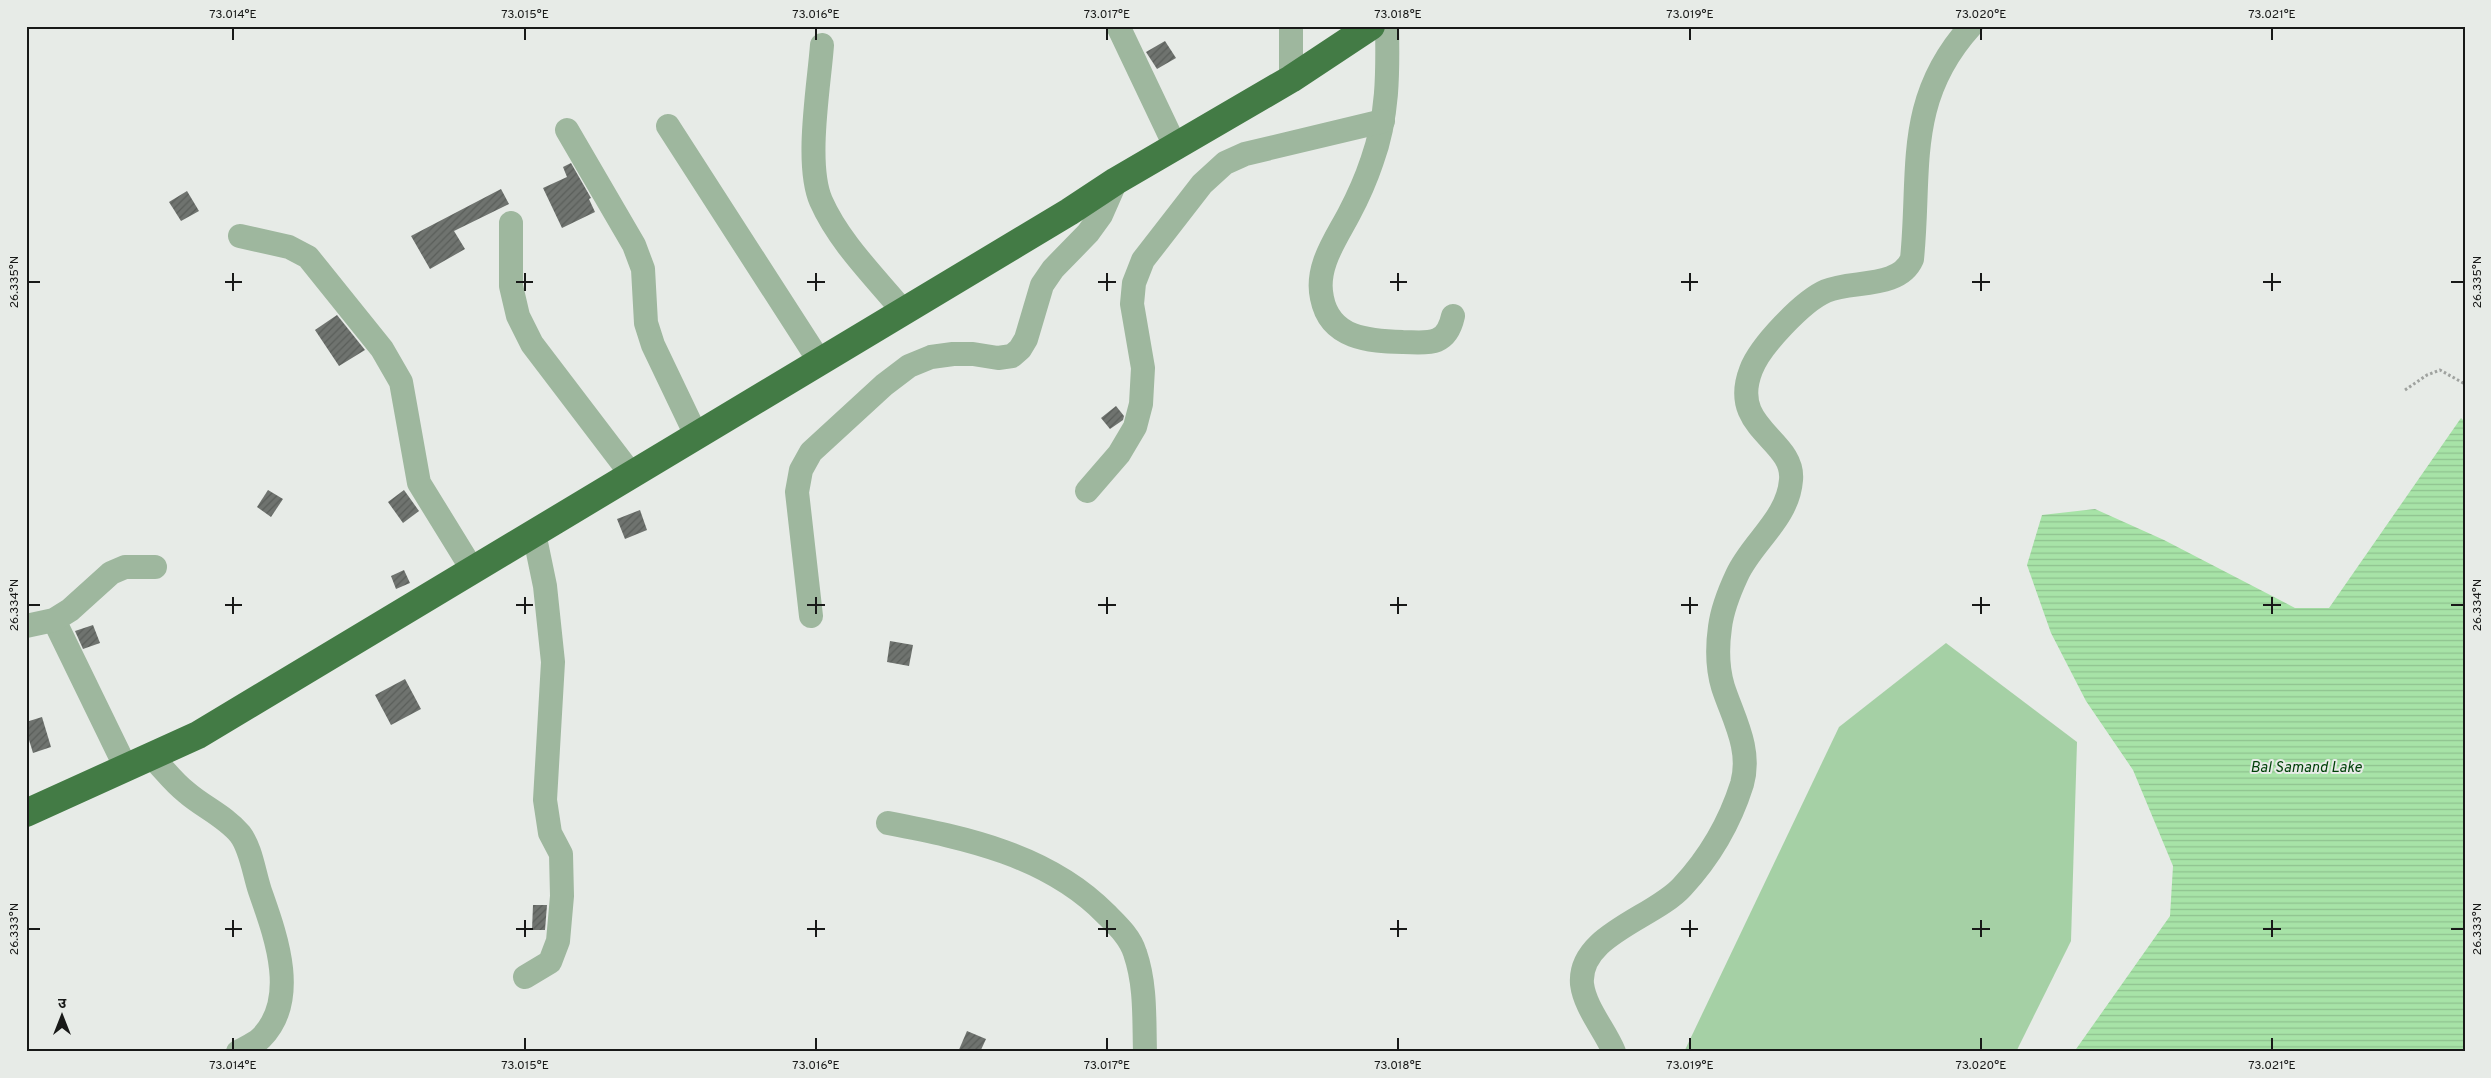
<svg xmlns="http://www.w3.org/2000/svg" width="2491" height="1078" font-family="Overpass,'Noto Sans Devanagari',sans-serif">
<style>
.grass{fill:#a5d0a5}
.water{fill:url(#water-rules)}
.building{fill:url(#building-hatch)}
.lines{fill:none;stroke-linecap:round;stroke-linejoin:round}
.path{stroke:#9fa29f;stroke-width:3;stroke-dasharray:2.5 2.5;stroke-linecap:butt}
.minor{stroke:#9eb79e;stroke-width:24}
.highway{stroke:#437b45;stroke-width:28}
.ticks{fill:none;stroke:#181918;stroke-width:2}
.labels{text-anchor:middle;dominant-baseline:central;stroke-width:4;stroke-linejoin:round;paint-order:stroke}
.water-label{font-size:15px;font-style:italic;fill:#004109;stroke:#e7ebe7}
.neatline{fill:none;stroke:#181918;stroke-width:2}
.ticks-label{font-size:12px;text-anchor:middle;fill:#181918}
</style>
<defs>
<pattern id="water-rules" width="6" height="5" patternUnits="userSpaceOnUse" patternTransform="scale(1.25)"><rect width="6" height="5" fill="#a7e3a7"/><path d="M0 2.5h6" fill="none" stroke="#8fc28f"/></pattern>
<pattern id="building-hatch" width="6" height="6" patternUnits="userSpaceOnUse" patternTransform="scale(1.25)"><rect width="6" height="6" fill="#6f736f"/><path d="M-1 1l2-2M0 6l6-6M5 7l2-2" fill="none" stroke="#5a5e5a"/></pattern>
</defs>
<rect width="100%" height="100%" fill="#e7ebe7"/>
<!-- grass -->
<polygon class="grass" points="1946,643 2077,742 2071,941 2016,1052 1684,1052 1839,727"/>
<!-- water -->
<polygon class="water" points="2461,418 2465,422 2465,1052 2074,1052 2170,916 2173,866 2133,770 2086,701 2051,633 2027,565 2042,515 2095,509 2164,540 2295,608 2329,608"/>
<!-- building -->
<g class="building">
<polygon points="1165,41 1176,58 1157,69 1146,52"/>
<polygon points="571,163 591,198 589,199 595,212 562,228 543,188 567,177 563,167"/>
<polygon points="501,189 509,204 454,231 465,249 430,269 411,236"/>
<polygon points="187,191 199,211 181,221 169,202"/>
<polygon points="337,315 365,350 339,366 315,330"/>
<polygon points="1116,406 1124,416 1123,420 1110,429 1101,418"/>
<polygon points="268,490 283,499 271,517 257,507"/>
<polygon points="404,490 419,511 403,523 388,502"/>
<polygon points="640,510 647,530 625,539 617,519"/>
<polygon points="404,570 410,583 396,589 391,576"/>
<polygon points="93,625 100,643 83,649 75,631"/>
<polygon points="890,641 913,645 909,666 887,662"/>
<polygon points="405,679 421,709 391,725 375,695"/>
<polygon points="42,717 51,747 33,753 26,730 26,722"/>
<polygon points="533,905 547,905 545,930 532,930"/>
<polygon points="967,1031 986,1039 980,1052 958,1052"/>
</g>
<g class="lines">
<!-- path -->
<polyline class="path" points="2405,390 2427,375 2440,370 2465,384"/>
<!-- minor -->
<g class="minor">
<polyline points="1118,26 1176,148"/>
<polyline points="1291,26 1291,79"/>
<path d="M1387,26C1388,73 1388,117 1372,161C1366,179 1358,197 1349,214C1336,239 1315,267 1322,298C1330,339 1369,341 1403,342C1414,342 1427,344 1437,340C1447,336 1451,325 1453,316"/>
<path d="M822,45C819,86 805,164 821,201C839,242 875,277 903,311"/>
<polyline points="668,126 820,362"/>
<polyline points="567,130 634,245 643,269 646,323 653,345 696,435"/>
<polyline points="511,223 511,286 518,316 532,344 631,474"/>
<polyline points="240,236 289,247 308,257 382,349 401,382 419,483 472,569"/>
<polyline points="1087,491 1119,454 1135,427 1141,404 1143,368 1132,304 1134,283 1143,260 1202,184 1225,163 1245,154 1383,121"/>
<polyline points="811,616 797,492 801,470 811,452 884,385 909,366 931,357 953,354 973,354 998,358 1012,356 1020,349 1026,339 1042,285 1053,269 1088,233 1101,215 1116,181"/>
<polyline points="54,620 126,768"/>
<polyline points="26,626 54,620 70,610 111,573 125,567 155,567"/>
<path d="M152,757C163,768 173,782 186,792C203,807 225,816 240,834C251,848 254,873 260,891C275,934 300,999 261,1038C255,1044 245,1048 238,1052"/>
<path d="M888,823C966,838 1048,855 1106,914C1118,926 1130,937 1135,953C1146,985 1144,1019 1145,1052"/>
<polyline points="525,977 550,962 558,941 562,896 561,854 550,833 545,800 553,662 545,586 534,533"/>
<path d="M1614,1052C1605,1030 1585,1008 1582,984C1578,935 1654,918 1682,887C1709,858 1730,822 1742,784C1752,749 1733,718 1723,687C1717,667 1717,648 1720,627C1722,611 1730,590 1737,575C1752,542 1788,519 1791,480C1795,439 1728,429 1751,370C1760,346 1803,301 1826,291C1852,280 1899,289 1912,259C1921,170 1904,100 1971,26"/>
</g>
<!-- highway -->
<polyline class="highway" points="26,813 198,735 1069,212 1116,181 1291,79 1371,26"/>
</g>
<!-- ticks -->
<path class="ticks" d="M233,28V40M525,28V40M816,28V40M1107,28V40M1398,28V40M1690,28V40M1981,28V40M2272,28V40M233,273V291M525,273V291M816,273V291M1107,273V291M1398,273V291M1690,273V291M1981,273V291M2272,273V291M28,282H40M225,282H242M516,282H533M807,282H825M1098,282H1116M1390,282H1407M1681,282H1698M1972,282H1990M2263,282H2281M2451,282H2464M233,597V614M525,597V614M816,597V614M1107,597V614M1398,597V614M1690,597V614M1981,597V614M2272,597V614M28,605H40M225,605H242M516,605H533M807,605H825M1098,605H1116M1390,605H1407M1681,605H1698M1972,605H1990M2263,605H2281M2451,605H2464M233,920V937M525,920V937M816,920V937M1107,920V937M1398,920V937M1690,920V937M1981,920V937M2272,920V937M28,929H40M225,929H242M516,929H533M807,929H825M1098,929H1116M1390,929H1407M1681,929H1698M1972,929H1990M2263,929H2281M2451,929H2464M233,1038V1050M525,1038V1050M816,1038V1050M1107,1038V1050M1398,1038V1050M1690,1038V1050M1981,1038V1050M2272,1038V1050"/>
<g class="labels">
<!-- water labels -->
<g class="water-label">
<text x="2306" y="768">Bal Samand Lake</text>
</g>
</g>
<!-- border -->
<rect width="2491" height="1078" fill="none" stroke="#e7ebe7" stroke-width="55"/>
<!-- north arrow -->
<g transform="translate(62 1016)" stroke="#e7ebe7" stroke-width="4" paint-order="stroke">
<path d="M0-4L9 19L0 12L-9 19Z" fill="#181918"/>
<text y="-8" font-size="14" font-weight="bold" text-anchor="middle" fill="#181918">उ</text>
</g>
<rect x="28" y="28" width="2436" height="1022" class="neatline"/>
<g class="ticks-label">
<text x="233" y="18">73.014°E</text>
<text x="525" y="18">73.015°E</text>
<text x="816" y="18">73.016°E</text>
<text x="1107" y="18">73.017°E</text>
<text x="1398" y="18">73.018°E</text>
<text x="1690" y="18">73.019°E</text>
<text x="1981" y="18">73.020°E</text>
<text x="2272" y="18">73.021°E</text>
<text transform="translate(14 282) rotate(-90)" y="4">26.335°N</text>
<text transform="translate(2477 282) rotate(-90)" y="4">26.335°N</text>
<text transform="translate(14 605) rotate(-90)" y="4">26.334°N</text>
<text transform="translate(2477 605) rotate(-90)" y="4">26.334°N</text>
<text transform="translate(14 929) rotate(-90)" y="4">26.333°N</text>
<text transform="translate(2477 929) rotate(-90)" y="4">26.333°N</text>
<text x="233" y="1069">73.014°E</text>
<text x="525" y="1069">73.015°E</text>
<text x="816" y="1069">73.016°E</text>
<text x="1107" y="1069">73.017°E</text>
<text x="1398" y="1069">73.018°E</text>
<text x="1690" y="1069">73.019°E</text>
<text x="1981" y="1069">73.020°E</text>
<text x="2272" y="1069">73.021°E</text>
</g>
</svg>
